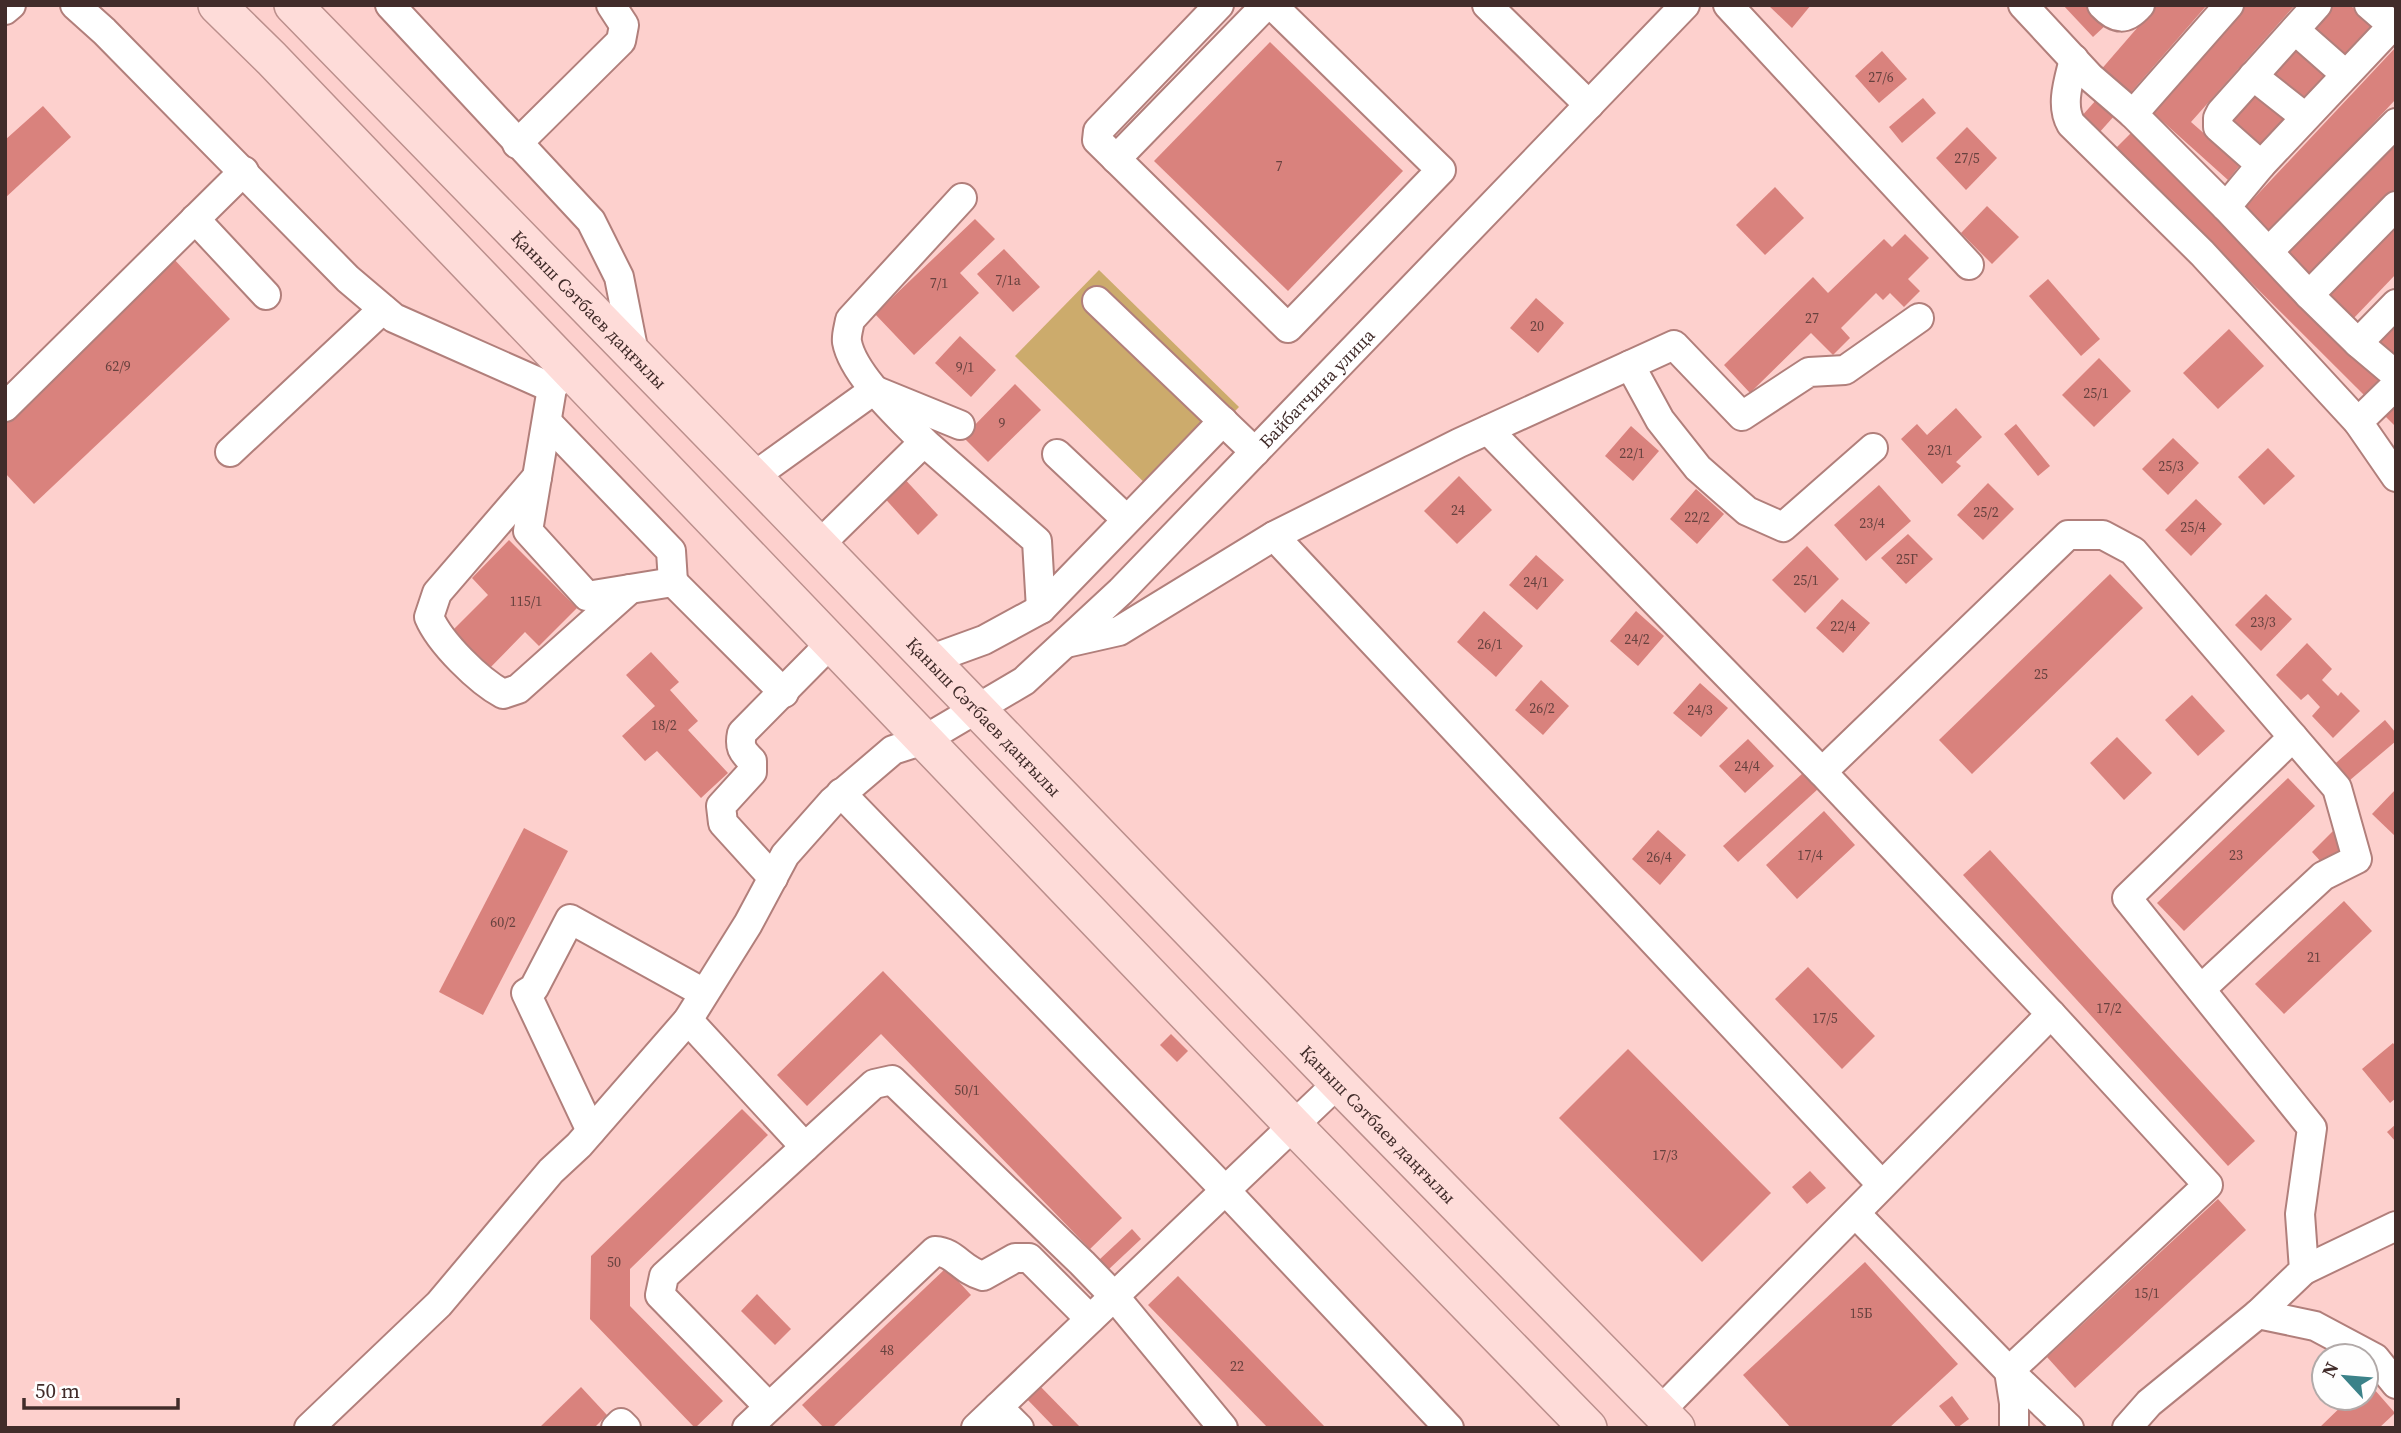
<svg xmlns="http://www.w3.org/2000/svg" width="2401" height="1433" font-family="'Source Serif 4',serif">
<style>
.green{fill:#ccab6c}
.building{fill:#d9827d}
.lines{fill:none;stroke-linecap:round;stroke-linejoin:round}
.minor-casing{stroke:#b17f7b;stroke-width:32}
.major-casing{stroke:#bb8f8c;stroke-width:40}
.minor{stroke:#fff;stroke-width:28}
.major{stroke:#fedcd9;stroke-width:37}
.labels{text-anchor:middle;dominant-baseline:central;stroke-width:6;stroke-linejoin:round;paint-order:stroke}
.number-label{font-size:14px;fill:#67423f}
.street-label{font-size:18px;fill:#412c2a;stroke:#fefefe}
</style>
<rect width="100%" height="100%" fill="#fdd0cd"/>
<!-- green -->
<polygon class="green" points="1099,270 1239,407 1155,493 1015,356"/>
<!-- building -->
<g class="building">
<polygon points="1768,5 1811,5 1792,28"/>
<polygon points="2063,5 2090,5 2107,24 2093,37"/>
<polygon points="2157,5 2207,5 2127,97 2099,72"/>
<polygon points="2243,5 2295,5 2191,122 2240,165 2228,180 2150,110"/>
<polygon points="2329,5 2350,5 2373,26 2346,56 2311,25"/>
<polygon points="1270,42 1403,171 1288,291 1154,161"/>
<polygon points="2294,44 2329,75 2304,103 2269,71"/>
<polygon points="2396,47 2396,99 2268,236 2242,211"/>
<polygon points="1882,51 1907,79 1879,103 1855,76"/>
<polygon points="2255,90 2287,119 2261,148 2229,119"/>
<polygon points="1923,98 1936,113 1902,143 1889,127"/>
<polygon points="2097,99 2115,115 2098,134 2080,118"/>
<polygon points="43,106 71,137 5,198 5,140"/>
<polygon points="1967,127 1997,158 1966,190 1936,158"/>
<polygon points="2131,133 2381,382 2366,397 2116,148"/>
<polygon points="2396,135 2396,188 2310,278 2283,252"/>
<polygon points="1775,187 1804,218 1765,255 1736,225"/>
<polygon points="1987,206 2019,237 1992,264 1961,233"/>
<polygon points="975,219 995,239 960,273 979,293 914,355 875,314"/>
<polygon points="2396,227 2396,274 2352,320 2328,297"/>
<polygon points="1905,234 1929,258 1908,279 1920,291 1904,307 1890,293 1883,300 1876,293 1841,328 1850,338 1833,355 1811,333 1750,393 1724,365 1813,277 1828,293 1884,239 1892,247"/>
<polygon points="1004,249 1040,287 1013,312 977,274"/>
<polygon points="172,257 230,319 34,504 5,473 5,414"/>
<polygon points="2048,279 2100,339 2081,356 2029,296"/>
<polygon points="1536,298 1564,323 1538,353 1510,328"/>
<polygon points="2396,316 2396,363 2372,341"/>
<polygon points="2229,329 2264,366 2218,409 2183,373"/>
<polygon points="960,336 996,370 971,397 935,363"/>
<polygon points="2099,358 2131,391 2094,427 2062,395"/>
<polygon points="1015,384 1041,410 988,462 963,437"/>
<polygon points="2396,405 2396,427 2385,416"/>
<polygon points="1956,408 1982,437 1956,462 1961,466 1942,484 1901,439 1917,424 1927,435"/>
<polygon points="2016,424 2050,466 2038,476 2004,434"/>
<polygon points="1631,426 1659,451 1633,481 1605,456"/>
<polygon points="2173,438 2199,463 2168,495 2142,469"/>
<polygon points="2268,448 2295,476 2264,505 2238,477"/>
<polygon points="901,475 938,515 918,535 880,493"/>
<polygon points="1459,476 1492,510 1457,544 1424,511"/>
<polygon points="1988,483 2014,509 1983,540 1957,515"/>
<polygon points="1879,485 1911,521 1866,561 1834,525"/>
<polygon points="1696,489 1724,514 1697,544 1670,519"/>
<polygon points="2196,499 2222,524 2191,556 2165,530"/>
<polygon points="1908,534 1933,559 1906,584 1881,558"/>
<polygon points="509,540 577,608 539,646 525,632 485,673 447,636 488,595 472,578"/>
<polygon points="1807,546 1839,579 1805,613 1772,580"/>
<polygon points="1536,555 1564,580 1537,610 1509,585"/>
<polygon points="2110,574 2143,608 1972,774 1939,740"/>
<polygon points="2266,594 2292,619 2261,651 2235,625"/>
<polygon points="1842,599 1870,623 1843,653 1816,628"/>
<polygon points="1484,611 1523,646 1496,677 1457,642"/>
<polygon points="1636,611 1664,636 1638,666 1610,641"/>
<polygon points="2307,643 2332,669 2322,680 2338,696 2341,692 2360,711 2333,738 2312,716 2320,707 2308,694 2301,700 2276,675"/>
<polygon points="651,652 679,682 670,690 698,721 688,730 728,773 701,798 657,751 645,761 622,736 655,706 626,675"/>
<polygon points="1541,680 1569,706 1543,735 1515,710"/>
<polygon points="1700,683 1728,708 1701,737 1673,713"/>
<polygon points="2192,695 2225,731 2198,756 2165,720"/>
<polygon points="2385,720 2396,733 2396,741 2343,786 2329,769"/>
<polygon points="2117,737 2152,773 2124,800 2090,763"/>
<polygon points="1748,739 1774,766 1745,793 1719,766"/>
<polygon points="1803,773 1818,789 1738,862 1723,846"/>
<polygon points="2288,778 2315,806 2184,931 2157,903"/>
<polygon points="2396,789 2396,837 2372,814"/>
<polygon points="1824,811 1855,845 1797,899 1766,865"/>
<polygon points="524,828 568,851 483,1015 439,992"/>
<polygon points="2336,828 2349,840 2324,865 2312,852"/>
<polygon points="1658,830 1686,855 1660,885 1632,859"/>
<polygon points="1990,850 2255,1141 2228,1166 1963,875"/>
<polygon points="2344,901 2372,931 2284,1014 2255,984"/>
<polygon points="1808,967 1875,1036 1842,1069 1775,999"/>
<polygon points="883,971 1122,1218 1090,1249 881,1034 807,1106 777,1075"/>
<polygon points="1171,1034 1188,1051 1177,1062 1160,1045"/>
<polygon points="2393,1043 2396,1047 2396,1098 2390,1103 2362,1069"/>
<polygon points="1628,1049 1771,1193 1702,1262 1559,1118"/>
<polygon points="742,1109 768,1135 630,1269 630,1306 723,1401 695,1428 590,1319 591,1256"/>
<polygon points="2396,1124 2396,1142 2387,1132"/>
<polygon points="1810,1171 1826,1188 1807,1204 1792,1187"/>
<polygon points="2218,1199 2246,1230 2075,1388 2047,1357"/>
<polygon points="1132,1229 1141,1239 1108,1270 1099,1260"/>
<polygon points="1865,1262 1958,1364 1889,1428 1791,1428 1743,1375"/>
<polygon points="946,1268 971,1295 832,1428 824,1428 802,1405"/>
<polygon points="1178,1276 1326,1428 1268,1428 1148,1305"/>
<polygon points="757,1294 791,1329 775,1345 741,1311"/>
<polygon points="2367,1381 2395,1413 2379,1428 2319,1428 2350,1398 2366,1398"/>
<polygon points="1036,1382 1081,1428 1055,1428 1023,1395"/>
<polygon points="581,1387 607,1415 594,1428 539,1428"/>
<polygon points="1952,1396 1969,1419 1957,1428 1939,1406"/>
</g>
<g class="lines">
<!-- minor casing -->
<g class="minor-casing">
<g id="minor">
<polyline points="75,5 104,31 348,279 394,318 552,388"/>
<polyline points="390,5 591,221 619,277 635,358"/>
<polyline points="1219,5 1098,131 1097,140 1288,328 1441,170 1272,5"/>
<polyline points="1487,5 1589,105"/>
<polyline points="1728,5 1969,265"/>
<polyline points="2023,5 2090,77 2133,114 2226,207 2309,295 2358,343 2396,375"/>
<path d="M2102,5C2116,20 2126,21 2140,5"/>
<polyline points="2369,5 2392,25"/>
<polyline points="5,10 11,5"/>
<polyline points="2295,30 2345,74"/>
<path d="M2074,59C2069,80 2060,105 2071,124L2202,253L2358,422"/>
<polyline points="2253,76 2305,117"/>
<polyline points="2133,114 2229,5"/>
<polyline points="517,144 621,41 624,25 611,5"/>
<polyline points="1116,159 1266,5"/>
<polyline points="2261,165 2396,22"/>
<polyline points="2226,207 2261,165 2218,127 2218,118 2221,112 2317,5"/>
<polyline points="195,219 266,295"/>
<polyline points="2269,251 2396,123"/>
<polyline points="2309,295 2396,206"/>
<polyline points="1097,301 1255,452"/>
<polyline points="2358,343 2396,304"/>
<polyline points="1630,365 1660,420 1698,468 1747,511 1783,527 1873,448"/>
<polyline points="564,374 552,388 528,531 587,596 673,582 784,693"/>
<polyline points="2396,385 2358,422 2396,477"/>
<polyline points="5,407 244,171"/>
<polyline points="547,422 671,551 673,582"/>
<polyline points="1488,430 1822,772"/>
<path d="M924,442C901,418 853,375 847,342C846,335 849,327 850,320L962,198"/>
<polyline points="230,452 383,309"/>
<polyline points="1057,454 1126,519"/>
<path d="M537,477L437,593L429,617C440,643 479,681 503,694L518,689L630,589"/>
<polyline points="753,477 874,390 960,425"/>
<polyline points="1274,536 1881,1184"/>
<polyline points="818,546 924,442 1037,541 1041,609"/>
<polyline points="1066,643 1119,631 1274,536 1459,443 1674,345 1742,416 1809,372 1845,370 1919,318"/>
<polyline points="929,660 984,640 1041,609 1223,421"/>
<polyline points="841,793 1225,1190 1449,1428"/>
<path d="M773,878L723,823L721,806L752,772V761C742,751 739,747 742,733L831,643"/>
<polyline points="2201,989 2323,876 2357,859 2337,788 2293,737"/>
<polyline points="688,1020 805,1147"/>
<polyline points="591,1131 526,993 534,988 570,919 704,993"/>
<polyline points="1856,1214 2009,1371 2069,1428"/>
<polyline points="2304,1270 2396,1226"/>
<polyline points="2258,1314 2315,1326 2375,1358 2396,1384"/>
<polyline points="768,1406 660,1295 664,1276 874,1084 892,1080 1082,1263 1114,1296 1223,1428"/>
<polyline points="998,1407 1019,1428"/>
<polyline points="1660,1411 2051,1014 1822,772 2068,535 2103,535 2133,551 2293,737 2127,898 2312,1128 2300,1214 2304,1270 2258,1314 2149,1403 2127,1428"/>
<path id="s1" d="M309,1428L439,1304L551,1171L579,1145L688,1020L748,924L785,855L832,802L893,750L924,740L1024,681L1121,591L1685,5"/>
<polyline points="616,1428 621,1423 626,1428"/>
<path d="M747,1428L935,1251C955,1252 961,1270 983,1276L1015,1258H1029L1090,1319"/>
<polyline points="976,1428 1338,1083"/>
<polyline points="2014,1428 2014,1403 2009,1371 2208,1185 2051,1014"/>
</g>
</g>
<!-- major casing -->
<g class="major-casing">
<g id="major">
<polyline points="217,5 272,59 1293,1125 1588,1428"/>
<path id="s2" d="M293,5L753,477L1338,1083L1676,1428"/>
</g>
</g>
<!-- minor -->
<use href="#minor" class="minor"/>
<!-- major -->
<use href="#major" class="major"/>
</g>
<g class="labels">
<!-- number labels -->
<g class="number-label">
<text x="1881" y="77">27/6</text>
<text x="1967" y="158">27/5</text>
<text x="1279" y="166">7</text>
<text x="1008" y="280">7/1а</text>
<text x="939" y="283">7/1</text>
<text x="1812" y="318">27</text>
<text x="1537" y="326">20</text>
<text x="118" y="366">62/9</text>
<text x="965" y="367">9/1</text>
<text x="2096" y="393">25/1</text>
<text x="1002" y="423">9</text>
<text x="1940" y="450">23/1</text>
<text x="1632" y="453">22/1</text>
<text x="2171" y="466">25/3</text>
<text x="1458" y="510">24</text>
<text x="1986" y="512">25/2</text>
<text x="1697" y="517">22/2</text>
<text x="1872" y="523">23/4</text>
<text x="2193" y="527">25/4</text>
<text x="1907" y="559">25Г</text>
<text x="1806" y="580">25/1</text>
<text x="1536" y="582">24/1</text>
<text x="526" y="601">115/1</text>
<text x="2263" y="622">23/3</text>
<text x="1843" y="626">22/4</text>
<text x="1637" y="639">24/2</text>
<text x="1490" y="644">26/1</text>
<text x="2041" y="674">25</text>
<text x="1542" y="708">26/2</text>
<text x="1700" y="710">24/3</text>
<text x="664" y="725">18/2</text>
<text x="1747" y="766">24/4</text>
<text x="1810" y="855">17/4</text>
<text x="2236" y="855">23</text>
<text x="1659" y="857">26/4</text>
<text x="503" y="922">60/2</text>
<text x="2314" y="957">21</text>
<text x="2109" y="1008">17/2</text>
<text x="1825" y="1018">17/5</text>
<text x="967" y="1090">50/1</text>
<text x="1665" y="1155">17/3</text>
<text x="614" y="1262">50</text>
<text x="2147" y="1293">15/1</text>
<text x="1861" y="1313">15Б</text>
<text x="887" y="1350">48</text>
<text x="1237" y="1366">22</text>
</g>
<!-- street labels -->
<g class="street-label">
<text stroke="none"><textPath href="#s2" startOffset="425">Қаныш Сәтбаев даңғылы</textPath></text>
<text stroke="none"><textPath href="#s1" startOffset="1463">Байбатчина улица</textPath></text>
<text stroke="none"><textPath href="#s2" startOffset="992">Қаныш Сәтбаев даңғылы</textPath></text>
<text stroke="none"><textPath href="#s2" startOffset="1559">Қаныш Сәтбаев даңғылы</textPath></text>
</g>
</g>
<!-- border -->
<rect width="2401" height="1433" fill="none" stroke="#412c2a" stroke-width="14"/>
<!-- north arrow -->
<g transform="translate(2345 1377) rotate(296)"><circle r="33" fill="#fefefe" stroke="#b2aaa9" stroke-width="2"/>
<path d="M0-5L12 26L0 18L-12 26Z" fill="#3b8289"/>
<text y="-10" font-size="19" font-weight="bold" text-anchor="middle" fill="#412c2a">N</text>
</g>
<!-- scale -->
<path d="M24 1398v10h154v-10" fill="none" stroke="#412c2a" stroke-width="3.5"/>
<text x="35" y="1398" font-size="21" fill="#412c2a" stroke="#fefefe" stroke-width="5" paint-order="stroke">50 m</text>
</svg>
